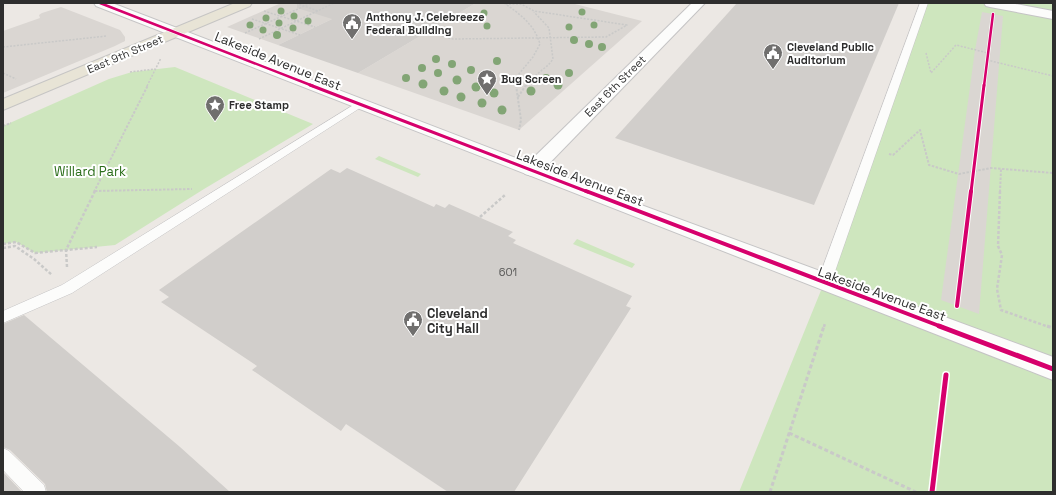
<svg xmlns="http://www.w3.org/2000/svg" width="1056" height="495" font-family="'Space Grotesk',sans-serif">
<rect width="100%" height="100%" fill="#ece8e4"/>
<g fill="#cee6be">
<path d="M 924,3 L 1053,3 L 1053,492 L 739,492 L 824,283 Z"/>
<path d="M 175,67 L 313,124 L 204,189 L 115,245 L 35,253 L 16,242 L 3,244 L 3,126 L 109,79 L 132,72 Z"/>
<path d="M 379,156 L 421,174 L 418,177 L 375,159 Z"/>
<path d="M 577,239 L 635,264 L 632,268 L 573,244 Z"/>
</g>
<g fill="#dad6d2">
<path d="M 281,3 L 337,3 L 332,19 L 278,45 L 227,27 Z"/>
<path d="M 476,3 L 571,3 L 642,21 L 519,130 L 358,73 Z"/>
<path d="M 61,7 L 120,30 L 125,37 L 125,41 L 115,46 L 3,93 L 3,31 L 40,18 L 39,15 L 42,13 Z"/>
<path d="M 982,12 L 1003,16 L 979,314 L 941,300 L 975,50 Z"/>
</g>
<g fill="#d1cecb">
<path d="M 297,3 L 476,3 L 358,73 L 278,45 L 332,19 L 297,8 Z"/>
<path d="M 737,3 L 899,3 L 814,205 L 615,138 Z"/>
<path d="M 347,168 L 434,207 L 436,204 L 445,208 L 449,204 L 513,232 L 508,236 L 516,240 L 513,243 L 632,296 L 626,306 L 631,308 L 514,492 L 448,492 L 346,424 L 341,431 L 252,370 L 257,366 L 161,302 L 169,297 L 159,290 L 331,169 L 340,173 Z"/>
<path d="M 24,315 L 180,447 L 230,492 L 47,492 L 45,484 L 10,450 L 3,447 L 3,324 Z"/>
<path d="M 3,472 L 22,492 L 3,492 Z"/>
</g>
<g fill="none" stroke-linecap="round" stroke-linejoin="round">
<defs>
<g id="service">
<path d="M 920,3 L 928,3 L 831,283 L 829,287 L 824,288 L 819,287 L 817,283 Z"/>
<path d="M 360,101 L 365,104 L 363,106 L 72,293 L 3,323 L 3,311 L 62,285 Z"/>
<path d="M 3,448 L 9,451 L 44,485 L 46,492 L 24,492 L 3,470 Z"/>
</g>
<path id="minor" d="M 692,3 L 705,3 L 539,174 L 532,176 L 525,174 L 522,170 L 525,166 Z"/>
<g id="tertiary">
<path d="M 94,3 L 112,3 L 568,178 L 1053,357 L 1053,380 L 96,6 Z"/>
<path d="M 984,3 L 1010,3 L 1053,11 L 1053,19 L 990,7 L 986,6 Z"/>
</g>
<path id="primary" d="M 235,3 L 252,3 L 250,6 L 3,110 L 3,99 Z"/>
</defs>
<use href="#service" stroke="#c5c4c5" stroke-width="1"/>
<use href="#minor" stroke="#c5c4c5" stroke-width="2"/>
<use href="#tertiary" stroke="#c5c4c5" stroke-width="2"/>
<use href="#primary" stroke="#c6c5c4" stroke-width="2"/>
<g stroke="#c9c9c8" stroke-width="1.5" stroke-dasharray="2 1.5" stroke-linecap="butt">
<path d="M 296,3 L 318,11"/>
<path d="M 504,3 C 520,14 534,24 540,44 L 533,57 L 518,75 L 516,86"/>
<path d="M 264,11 L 315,27"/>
<path d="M 252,19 L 300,35"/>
<path d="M 428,32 L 453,39 L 606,37 L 627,25 L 534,11 L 521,4 L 506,4"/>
<path d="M 245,33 L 311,3"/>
<path d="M 259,39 L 334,3"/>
<path d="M 3,47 L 107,36"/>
<path d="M 926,53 L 931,73 L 956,45 L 988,53"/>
<path d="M 987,60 L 1053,76"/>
<path d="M 130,72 L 155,69"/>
<path d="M 3,73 L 16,79"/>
<path d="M 147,86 L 161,58"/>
<path d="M 526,86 C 533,74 546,70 553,59 L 549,28 L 534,12"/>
<path d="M 984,86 L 992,21"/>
</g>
<g stroke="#c9c9c8" stroke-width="2" stroke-dasharray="2.5 1.5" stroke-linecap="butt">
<path d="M 516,85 L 521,120 L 519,130"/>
<path d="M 518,97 L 526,85"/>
<path d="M 3,126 L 11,123"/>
<path d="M 889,154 L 893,155 L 920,130 L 929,165 L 959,174 L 991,168 L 1053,173"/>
<path d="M 95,191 L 192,189"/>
<path d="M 94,192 L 148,85"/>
<path d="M 971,192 L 984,85"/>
<path d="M 1000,192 L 1001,169"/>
</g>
<g stroke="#c9c9c8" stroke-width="2.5" stroke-dasharray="3 2" stroke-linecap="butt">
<path d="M 1000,191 L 998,246 L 1002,255 L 997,289 L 1001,310 L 1049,327"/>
<path d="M 480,217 L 505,195"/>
<path d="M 3,244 L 16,242 L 35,253 L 97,247"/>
<path d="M 3,248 L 15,246 L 34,259 L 52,275"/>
<path d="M 67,267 L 66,250 L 95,191"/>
<path d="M 957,306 L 971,191"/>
<path d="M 824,327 L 825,323"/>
</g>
<g stroke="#c9c9c8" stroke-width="3" stroke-dasharray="4 2.5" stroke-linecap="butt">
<path d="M 1047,326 L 1053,328"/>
<path d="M 789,433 L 916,492"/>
<path d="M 770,492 L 824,326"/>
<path d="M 932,492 L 946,375"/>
</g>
<use href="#service" fill="#fcfcfb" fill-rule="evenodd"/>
<use href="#minor" fill="#fcfcfb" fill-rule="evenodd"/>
<use href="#tertiary" fill="#fcfcfb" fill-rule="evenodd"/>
<use href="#primary" fill="#e8e4d6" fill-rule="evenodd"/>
<defs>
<g id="cycleway-far3">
<path d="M 100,3 L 313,86"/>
<path d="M 984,86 L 993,14"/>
</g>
<g id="cycleway-far2">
<path d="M 310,85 L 588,192"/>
<path d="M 971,192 L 984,85"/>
</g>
<g id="cycleway-far1">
<path d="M 586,191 L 942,327"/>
<path d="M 957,306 L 971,191"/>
</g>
<g id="cycleway">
<path d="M 939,326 L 1053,369"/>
<path d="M 932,492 L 946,375"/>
</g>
</defs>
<use href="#cycleway-far3" stroke="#fff" stroke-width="4"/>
<use href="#cycleway-far2" stroke="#fff" stroke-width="5"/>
<use href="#cycleway-far1" stroke="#fff" stroke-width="6"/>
<use href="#cycleway" stroke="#fff" stroke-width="8"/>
<use href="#cycleway-far3" stroke="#d6006c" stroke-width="2.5"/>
<use href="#cycleway-far2" stroke="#d6006c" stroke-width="3"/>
<use href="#cycleway-far1" stroke="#d6006c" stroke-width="4"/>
<use href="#cycleway" stroke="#d6006c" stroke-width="5"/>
</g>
<g fill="#82a575">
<circle cx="281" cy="11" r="3.5"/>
<circle cx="582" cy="12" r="3.5"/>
<circle cx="484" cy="13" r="3.5"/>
<circle cx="294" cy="16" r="3.5"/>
<circle cx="266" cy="18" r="3.5"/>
<circle cx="308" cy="21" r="3.5"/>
<circle cx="279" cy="23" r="3.5"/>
<circle cx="250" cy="25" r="3.5"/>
<circle cx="594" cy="25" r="3.5"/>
<circle cx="487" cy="26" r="3.5"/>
<circle cx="569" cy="27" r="3.5"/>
<circle cx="293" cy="28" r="3.5"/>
<circle cx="263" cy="30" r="3.5"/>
<circle cx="277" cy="35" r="4"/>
<circle cx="574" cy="40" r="4"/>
<circle cx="589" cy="44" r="4"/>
<circle cx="602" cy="47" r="4"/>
<circle cx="436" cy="59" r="4"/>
<circle cx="497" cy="61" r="4"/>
<circle cx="452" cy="64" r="4"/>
<circle cx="422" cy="68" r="4"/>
<circle cx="471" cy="70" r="4"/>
<circle cx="438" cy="73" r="4"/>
<circle cx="569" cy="73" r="4"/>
<circle cx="489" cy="76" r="4"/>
<circle cx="406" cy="78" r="4"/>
<circle cx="546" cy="78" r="4"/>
<circle cx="457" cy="80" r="4.5"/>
<circle cx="423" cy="84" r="4.5"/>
<circle cx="558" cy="85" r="4.5"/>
<circle cx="476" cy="87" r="4.5"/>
<circle cx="444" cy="91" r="4.5"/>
<circle cx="531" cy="91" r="4.5"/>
<circle cx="494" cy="93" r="4.5"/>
<circle cx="461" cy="97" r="4.5"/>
<circle cx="482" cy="103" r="4.5"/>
<circle cx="502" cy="110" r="4.5"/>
</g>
<defs>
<symbol id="civic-pin" viewBox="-11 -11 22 30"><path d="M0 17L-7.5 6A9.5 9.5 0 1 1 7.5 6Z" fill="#706f6e" stroke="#fff"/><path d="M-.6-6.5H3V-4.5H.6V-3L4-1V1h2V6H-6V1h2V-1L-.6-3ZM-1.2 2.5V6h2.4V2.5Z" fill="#fff"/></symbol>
<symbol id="sight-pin" viewBox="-11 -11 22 30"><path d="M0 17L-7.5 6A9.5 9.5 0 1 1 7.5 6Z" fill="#706f6e" stroke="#fff"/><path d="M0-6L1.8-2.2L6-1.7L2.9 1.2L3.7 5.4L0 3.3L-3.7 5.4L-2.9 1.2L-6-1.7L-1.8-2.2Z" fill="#fff"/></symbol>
</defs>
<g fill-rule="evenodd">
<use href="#civic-pin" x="341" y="12" width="22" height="30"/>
<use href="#civic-pin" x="762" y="42" width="22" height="30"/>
<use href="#sight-pin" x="476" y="68" width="22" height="30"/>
<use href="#sight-pin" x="204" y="94" width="22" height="30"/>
<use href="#civic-pin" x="402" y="309" width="22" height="30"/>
</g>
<g text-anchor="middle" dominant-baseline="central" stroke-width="4" stroke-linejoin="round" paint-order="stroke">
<g font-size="11" font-weight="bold" fill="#2e2e2e" stroke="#fff" text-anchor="start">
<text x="366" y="17">Anthony J. Celebreeze<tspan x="366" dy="13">Federal Building</tspan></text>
<text x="787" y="47">Cleveland Public<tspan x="787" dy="13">Auditorium</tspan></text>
<text x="501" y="79">Bug Screen</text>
<text x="229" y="105">Free Stamp</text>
</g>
<g font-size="11" fill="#2e2e2e" stroke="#fff">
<text transform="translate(125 54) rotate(-23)">East 9th Street</text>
<text transform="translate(615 86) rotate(-45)">East 6th Street</text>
</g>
<g font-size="11" fill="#585857">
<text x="508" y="272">601</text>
</g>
<g font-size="13" fill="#2e2e2e" stroke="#fff">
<text transform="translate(278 61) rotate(22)">Lakeside Avenue East</text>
<text transform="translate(580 178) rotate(21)">Lakeside Avenue East</text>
<text transform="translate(882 294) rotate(20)">Lakeside Avenue East</text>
</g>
<g font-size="13" fill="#2c6e1b" stroke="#fff">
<text x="90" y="171">Willard Park</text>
</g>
<g font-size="13" font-weight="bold" fill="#2e2e2e" stroke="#fff" text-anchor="start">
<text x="427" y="313">Cleveland<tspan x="427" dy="15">City Hall</tspan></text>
</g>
</g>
<rect width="1056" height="495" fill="none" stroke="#2e2e2e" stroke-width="8"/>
</svg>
